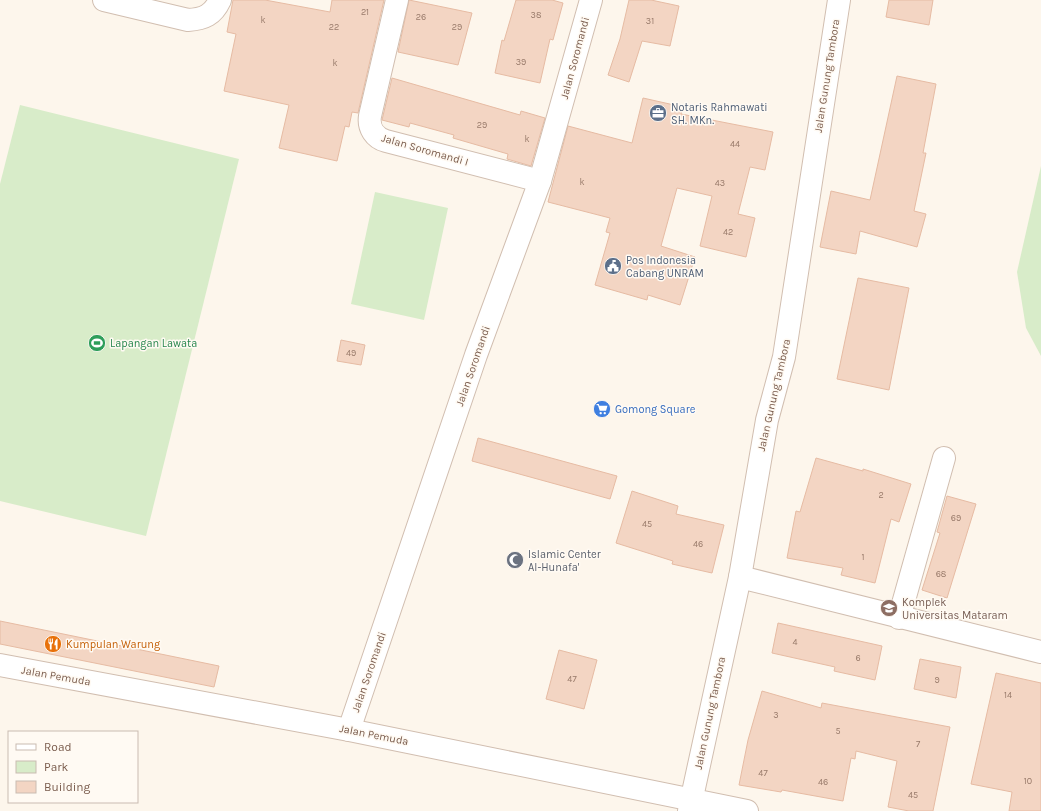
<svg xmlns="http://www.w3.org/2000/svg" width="1041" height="811" font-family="Karla,sans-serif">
<rect width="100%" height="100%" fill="#fdf6ec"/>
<g fill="#d8ecc9">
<path d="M 20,105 L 239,159 L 146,536 L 0,501 L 0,184 Z"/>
<path d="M 1041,166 L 1041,356 L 1026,328 L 1017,272 Z"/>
<path d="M 375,192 L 448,208 L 424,320 L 351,304 Z"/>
</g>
<g fill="#f3d5c3" stroke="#e6bba3">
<path d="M 233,0 L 265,0 L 330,12 L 332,0 L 384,0 L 358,113 L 352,112 L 349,127 L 345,126 L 337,161 L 279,148 L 289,105 L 224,91 L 236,34 L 227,32 Z"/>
<path d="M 409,0 L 472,13 L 458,65 L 398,52 Z"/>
<path d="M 516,0 L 552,0 L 563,3 L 553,40 L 550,39 L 540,83 L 495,73 L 502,40 L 504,41 Z"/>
<path d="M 629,0 L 651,0 L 679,6 L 670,46 L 642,41 L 629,82 L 608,75 L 620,39 Z"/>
<path d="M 889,0 L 933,0 L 929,25 L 886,17 Z"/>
<path d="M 897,76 L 936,84 L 923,153 L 926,153 L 914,211 L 926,214 L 917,247 L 860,231 L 856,254 L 820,247 L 831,191 L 870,200 Z"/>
<path d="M 392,78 L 520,115 L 521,111 L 545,118 L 531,166 L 507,159 L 508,154 L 453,138 L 454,135 L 410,123 L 409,127 L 382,120 Z"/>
<path d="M 643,98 L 683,107 L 681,114 L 773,132 L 765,170 L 750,167 L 738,214 L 755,218 L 746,257 L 700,246 L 712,196 L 677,188 L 661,246 L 695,257 L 680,305 L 648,295 L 647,300 L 595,285 L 610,233 L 606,232 L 610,218 L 548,202 L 568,126 L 632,143 Z"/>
<path d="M 858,278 L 909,288 L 889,390 L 837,379 Z"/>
<path d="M 341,340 L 365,345 L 361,365 L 337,361 Z"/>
<path d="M 478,438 L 617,476 L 610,499 L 472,461 Z"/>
<path d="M 816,458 L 863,471 L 863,469 L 911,484 L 899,522 L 891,519 L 875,583 L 841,575 L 843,568 L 787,558 L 796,511 L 800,512 Z"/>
<path d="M 632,491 L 678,506 L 676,514 L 724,525 L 712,573 L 672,564 L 673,561 L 616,543 Z"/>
<path d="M 947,496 L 976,504 L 947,598 L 922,590 L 940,533 L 937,532 Z"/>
<path d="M 0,621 L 219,666 L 214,687 L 0,644 Z"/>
<path d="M 778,623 L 882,646 L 875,680 L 834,671 L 835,667 L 772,653 Z"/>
<path d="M 559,650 L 597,660 L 584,709 L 546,699 Z"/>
<path d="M 920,659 L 961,667 L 956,698 L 914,689 Z"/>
<path d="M 996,673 L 1041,683 L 1041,811 L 1009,811 L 1012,792 L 971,784 Z"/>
<path d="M 762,691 L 821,708 L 822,703 L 950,727 L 933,811 L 909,811 L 888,807 L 897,761 L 856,751 L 855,759 L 851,758 L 843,801 L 782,790 L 781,792 L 739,785 L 748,740 Z"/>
</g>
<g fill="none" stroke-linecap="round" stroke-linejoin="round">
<defs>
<g id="minor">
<path d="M 104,0 L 188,20 C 204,19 213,15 220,0"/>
<path d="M 397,0 L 370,116 C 368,128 375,138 386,141 L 540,181"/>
<path d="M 740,577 L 1041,652"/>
<path d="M 899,618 L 944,458"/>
<path d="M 349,730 L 476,355 L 540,181 L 591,0"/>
<path d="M 689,811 L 740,577 L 767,420 L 784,357 L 839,0"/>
</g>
<path id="tertiary" d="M 0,665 L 349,730 L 747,811"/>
</defs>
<use href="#minor" stroke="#d1beb0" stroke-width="24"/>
<use href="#tertiary" stroke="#d1beb0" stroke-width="24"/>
<use href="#minor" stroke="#fff" stroke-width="22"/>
<use href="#tertiary" stroke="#fff" stroke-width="22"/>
</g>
<defs>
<symbol id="office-disc" viewBox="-11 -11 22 22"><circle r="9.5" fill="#5c6f8a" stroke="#fffaf3"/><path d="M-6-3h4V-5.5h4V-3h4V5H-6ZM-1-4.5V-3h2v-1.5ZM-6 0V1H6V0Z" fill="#fff"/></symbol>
<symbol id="civic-disc" viewBox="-11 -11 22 22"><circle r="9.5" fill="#5c6f8a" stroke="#fffaf3"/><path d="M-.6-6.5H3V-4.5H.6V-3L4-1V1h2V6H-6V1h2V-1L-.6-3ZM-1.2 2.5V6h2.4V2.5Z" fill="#fff"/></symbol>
<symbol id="stadium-disc" viewBox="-11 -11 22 22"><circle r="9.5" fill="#2e9e5b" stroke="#fffaf3"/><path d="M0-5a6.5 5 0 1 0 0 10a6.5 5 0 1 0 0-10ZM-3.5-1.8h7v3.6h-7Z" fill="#fff"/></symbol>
<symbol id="supermarket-disc" viewBox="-11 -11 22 22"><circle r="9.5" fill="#3f7fe0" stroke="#fffaf3"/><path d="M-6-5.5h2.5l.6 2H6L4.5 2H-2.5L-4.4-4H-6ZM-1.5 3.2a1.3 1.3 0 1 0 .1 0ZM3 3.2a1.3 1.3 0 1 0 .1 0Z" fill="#fff"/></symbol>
<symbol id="mosque-disc" viewBox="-11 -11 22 22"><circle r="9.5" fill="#6b7280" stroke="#fffaf3"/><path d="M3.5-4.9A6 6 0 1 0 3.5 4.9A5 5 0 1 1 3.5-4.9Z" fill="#fff"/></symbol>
<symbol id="university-disc" viewBox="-11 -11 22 22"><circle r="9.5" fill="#8d6e63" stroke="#fffaf3"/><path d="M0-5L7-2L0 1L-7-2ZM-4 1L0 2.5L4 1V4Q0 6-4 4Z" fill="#fff"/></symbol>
<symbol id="restaurant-disc" viewBox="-11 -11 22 22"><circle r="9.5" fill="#e8710a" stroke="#fffaf3"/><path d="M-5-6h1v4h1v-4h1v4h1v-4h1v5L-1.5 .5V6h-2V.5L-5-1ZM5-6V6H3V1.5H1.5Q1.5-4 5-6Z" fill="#fff"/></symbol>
</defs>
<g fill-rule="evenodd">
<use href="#office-disc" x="648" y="103" width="20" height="20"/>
<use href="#civic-disc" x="603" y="256" width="20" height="20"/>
<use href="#stadium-disc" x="87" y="333" width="20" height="20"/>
<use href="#supermarket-disc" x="592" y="399" width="20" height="20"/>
<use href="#mosque-disc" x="505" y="550" width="20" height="20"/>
<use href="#university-disc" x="879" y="598" width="20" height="20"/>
<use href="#restaurant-disc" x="43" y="634" width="20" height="20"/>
</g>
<g text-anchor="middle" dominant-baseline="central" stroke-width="3" stroke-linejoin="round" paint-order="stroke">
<g font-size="9" fill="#987a6a">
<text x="365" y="12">21</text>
<text x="536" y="15">38</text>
<text x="421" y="17">26</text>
<text x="263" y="20">k</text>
<text x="650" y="21">31</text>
<text x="334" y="27">22</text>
<text x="457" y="27">29</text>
<text x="521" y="62">39</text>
<text x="335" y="63">k</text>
<text x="482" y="125">29</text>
<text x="527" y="139">k</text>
<text x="735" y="144">44</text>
<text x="582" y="182">k</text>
<text x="720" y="183">43</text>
<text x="728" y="232">42</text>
<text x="351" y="353">49</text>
<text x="881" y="495">2</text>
<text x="956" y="518">69</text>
<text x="647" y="524">45</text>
<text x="698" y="544">46</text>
<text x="863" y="557">1</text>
<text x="941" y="574">68</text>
<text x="795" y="642">4</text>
<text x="858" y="658">6</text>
<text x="572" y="679">47</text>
<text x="937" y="680">9</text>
<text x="1008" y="695">14</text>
<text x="776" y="715">3</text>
<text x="838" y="731">5</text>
<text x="918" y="744">7</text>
<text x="763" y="773">47</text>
<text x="1028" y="781">10</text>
<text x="823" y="782">46</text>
<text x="913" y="795">45</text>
</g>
<g font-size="11" fill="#7a5c4d" stroke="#fffaf3">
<text transform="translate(575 58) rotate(-75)">Jalan Soromandi</text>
<text transform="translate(827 76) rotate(-81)">Jalan Gunung Tambora</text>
<text transform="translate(425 150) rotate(16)">Jalan Soromandi I</text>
<text transform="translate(473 366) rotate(-71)">Jalan Soromandi</text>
<text transform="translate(774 395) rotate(-77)">Jalan Gunung Tambora</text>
<text transform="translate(369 672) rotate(-71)">Jalan Soromandi</text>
<text transform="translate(56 676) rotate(10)">Jalan Pemuda</text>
<text transform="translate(710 713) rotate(-78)">Jalan Gunung Tambora</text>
<text transform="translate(374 735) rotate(11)">Jalan Pemuda</text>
</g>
<g font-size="11" fill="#4e5e75" stroke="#fffaf3" text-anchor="start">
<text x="671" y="107">Notaris Rahmawati<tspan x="671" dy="13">SH. MKn.</tspan></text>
<text x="626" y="260">Pos Indonesia<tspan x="626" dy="13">Cabang UNRAM</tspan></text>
</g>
<g font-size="11" fill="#27864d" stroke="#fffaf3" text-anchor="start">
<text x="110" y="343">Lapangan Lawata</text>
</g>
<g font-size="11" fill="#366cbe" stroke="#fffaf3" text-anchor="start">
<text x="615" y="409">Gomong Square</text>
</g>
<g font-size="11" fill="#5b616d" stroke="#fffaf3" text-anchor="start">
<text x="528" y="554">Islamic Center<tspan x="528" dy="13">Al-Hunafa'</tspan></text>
</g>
<g font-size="11" fill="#785e54" stroke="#fffaf3" text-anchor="start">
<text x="902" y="602">Komplek<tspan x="902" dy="13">Universitas Mataram</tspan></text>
</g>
<g font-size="11" fill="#c56008" stroke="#fffaf3" text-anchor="start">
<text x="66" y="644">Kumpulan Warung</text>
</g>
</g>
<rect x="8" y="731" width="130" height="72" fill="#fffaf3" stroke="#cabbb1"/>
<rect x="16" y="744" width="20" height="6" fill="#ffffff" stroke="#cabbb1"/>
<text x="44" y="751" font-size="12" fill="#7a5c4d">Road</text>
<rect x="16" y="761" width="20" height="12" fill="#d8ecc9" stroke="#cabbb1"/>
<text x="44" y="771" font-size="12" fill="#7a5c4d">Park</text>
<rect x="16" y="781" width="20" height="12" fill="#f3d5c3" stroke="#cabbb1"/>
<text x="44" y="791" font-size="12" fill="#7a5c4d">Building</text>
</svg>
